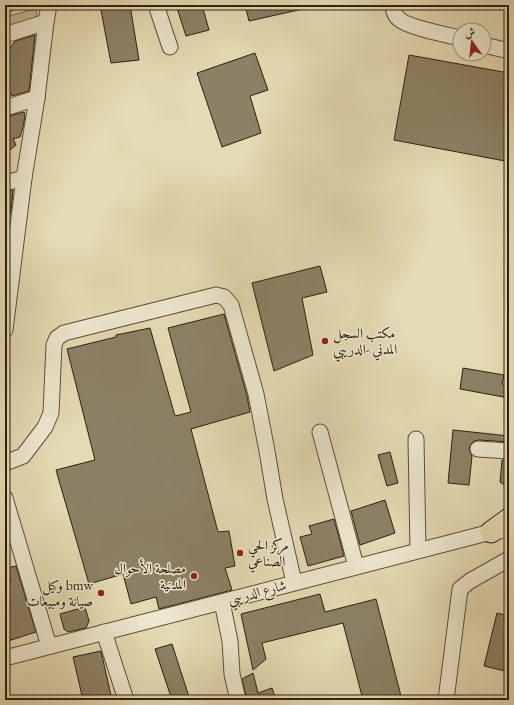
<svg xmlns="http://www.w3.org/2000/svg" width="514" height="705" font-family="'EB Garamond',Amiri,serif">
<rect width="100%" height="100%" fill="#e4dab3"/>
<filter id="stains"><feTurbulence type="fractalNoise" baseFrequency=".005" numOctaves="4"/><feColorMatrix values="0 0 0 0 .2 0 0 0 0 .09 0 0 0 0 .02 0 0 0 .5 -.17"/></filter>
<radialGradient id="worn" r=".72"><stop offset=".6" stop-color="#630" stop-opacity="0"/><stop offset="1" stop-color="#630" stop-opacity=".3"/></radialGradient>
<path fill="#c5ba97" stroke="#796d54" d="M 36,9 L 37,14 L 35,19 L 5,27 L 5,17 Z"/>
<g fill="#8c8165" stroke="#2d2010">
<path d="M 100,5 L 130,5 L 139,60 L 111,63 Z"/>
<path d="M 176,5 L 202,5 L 209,30 L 186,36 Z"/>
<path d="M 245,5 L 302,5 L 303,9 L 249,21 Z"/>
<path d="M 35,35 L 29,91 L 12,96 L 10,92 L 5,94 L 5,73 L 9,71 L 5,55 L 15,41 Z"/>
<path d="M 255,53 L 268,90 L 250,96 L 261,133 L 222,147 L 197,73 Z"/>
<path d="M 409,55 L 509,73 L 509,140 L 505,161 L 394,140 Z"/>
<path d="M 24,112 L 25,116 L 23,127 L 20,137 L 13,139 L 16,145 L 5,154 L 5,117 Z"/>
<path d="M 13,190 L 11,213 L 5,215 L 5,192 Z"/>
<path d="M 320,266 L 327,292 L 302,298 L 313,355 L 274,371 L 252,283 Z"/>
<path d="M 224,314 L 247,396 L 250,412 L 191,429 L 218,532 L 229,531 L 235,566 L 225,568 L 232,590 L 159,609 L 156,597 L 131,604 L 123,574 L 89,584 L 56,470 L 95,460 L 67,349 L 116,337 L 116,335 L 150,328 L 175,416 L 191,412 L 168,328 Z"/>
<path d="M 463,368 L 504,375 L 502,384 L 509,385 L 509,398 L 460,389 Z"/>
<path d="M 453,430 L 509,436 L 509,442 L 479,440 L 474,441 L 471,444 L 469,449 L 472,456 L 469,485 L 448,483 Z"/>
<path d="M 390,452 L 398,483 L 387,486 L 378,455 Z"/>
<path d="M 502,460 L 509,460 L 509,488 L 500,482 Z"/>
<path d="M 385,500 L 395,533 L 360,545 L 351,511 Z"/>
<path d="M 334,519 L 344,556 L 308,566 L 300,537 L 312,534 L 309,526 Z"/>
<path d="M 16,566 L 36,632 L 5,642 L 5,582 L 11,581 L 7,568 Z"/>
<path d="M 320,594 L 325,612 L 376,599 L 402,700 L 363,700 L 343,623 L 262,643 L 266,659 L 253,670 L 241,614 Z"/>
<path d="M 85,607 L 89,621 L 86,628 L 68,632 L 64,629 L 60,614 Z"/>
<path d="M 497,613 L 509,616 L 509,656 L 505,671 L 484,666 Z"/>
<path d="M 172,644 L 190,700 L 172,700 L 155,649 Z"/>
<path d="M 101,651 L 112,700 L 83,700 L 73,657 Z"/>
<path d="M 253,673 L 258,693 L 272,688 L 276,700 L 247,700 L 242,679 Z"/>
</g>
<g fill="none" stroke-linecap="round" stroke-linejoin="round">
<defs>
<g id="minor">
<path d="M 5,5 L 7,5"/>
<path d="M 156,5 L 170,47"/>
<path d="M 393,5 C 393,10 395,16 399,19 C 407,27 447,35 460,38"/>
<path d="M 5,35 L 46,22"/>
<path d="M 484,45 L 509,51"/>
<path d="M 5,108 L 37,98"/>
<path d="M 5,183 L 24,178"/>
<path d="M 5,330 L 24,178 L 37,98 L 46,22 L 49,5"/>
<path d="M 320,432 L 356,566"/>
<path d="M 416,439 L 418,550"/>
<path d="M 478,449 L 509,451"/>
<path d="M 5,463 L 23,456 L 45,427 L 51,413 L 54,345 L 57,338 L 64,333 L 216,295 L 224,297 L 231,305 L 256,394 L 267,451 L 275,499 L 294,582"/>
<path d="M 5,498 L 49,646"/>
<path d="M 222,602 L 230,641 L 232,674 L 238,700"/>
<path d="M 104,632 L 126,700"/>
<path d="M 5,658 L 491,532 L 500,531"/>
<path d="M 446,700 L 460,589 L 470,581 L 509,559"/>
</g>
<path id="highway" d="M 491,532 L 509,519"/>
</defs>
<use href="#minor" stroke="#5b4e39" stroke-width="17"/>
<use href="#highway" stroke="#2d2010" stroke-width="23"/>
<use href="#minor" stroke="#ede7ce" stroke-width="15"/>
<use href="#highway" stroke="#e4dab3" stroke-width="21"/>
</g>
<g fill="#8f2418" stroke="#ede7ce" stroke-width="1.5">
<circle cx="325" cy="341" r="4"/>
<circle cx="240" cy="553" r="4"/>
<circle cx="194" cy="576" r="4"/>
<circle cx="101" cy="593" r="4"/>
</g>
<g text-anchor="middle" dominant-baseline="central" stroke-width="3" stroke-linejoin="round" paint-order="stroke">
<g font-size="14" fill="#2d2010" stroke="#ede7ce" text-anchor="start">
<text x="333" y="333">مكتب السجل<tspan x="333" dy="16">المدني -الدريبي</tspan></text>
<text x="248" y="545">مركز الحي<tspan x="248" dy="16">الصناعي</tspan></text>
<text x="186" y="568" text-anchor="end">مصلحة الأحوال<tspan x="186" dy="16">المدنية</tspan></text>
<text x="93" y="585" text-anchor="end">وكيل bmw<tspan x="93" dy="16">صيانة ومبيعات</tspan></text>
</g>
<g font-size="14" fill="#2d2010" stroke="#ede7ce">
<text transform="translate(257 592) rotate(-15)">شارع الدريبي</text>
</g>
</g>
<rect width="514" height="705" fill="none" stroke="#e4dab3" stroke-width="20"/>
<rect x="6" y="6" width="502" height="693" fill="none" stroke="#2d2010" stroke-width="2"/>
<rect x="10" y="10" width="494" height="685" fill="none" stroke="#2d2010"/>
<g transform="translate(472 42) rotate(345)"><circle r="19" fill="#ede7ce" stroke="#a09782"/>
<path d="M0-3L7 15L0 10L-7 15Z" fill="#8f2418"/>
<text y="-6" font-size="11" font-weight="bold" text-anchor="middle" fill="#2d2010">ش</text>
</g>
<rect width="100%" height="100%" filter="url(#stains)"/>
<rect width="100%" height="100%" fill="url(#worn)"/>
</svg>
